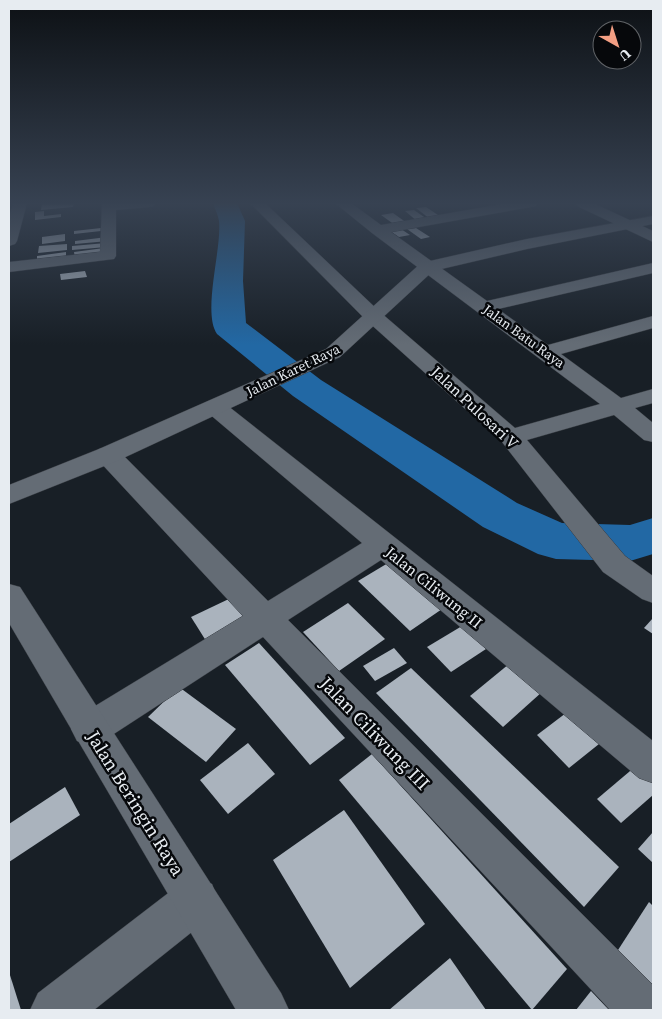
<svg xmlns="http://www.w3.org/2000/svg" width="662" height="1019" font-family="'Source Serif 4',serif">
<rect width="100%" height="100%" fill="#181f26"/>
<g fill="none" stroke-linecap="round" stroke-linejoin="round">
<path fill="#2268a4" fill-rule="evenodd" d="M 213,203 L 237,203 L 245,221 L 243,281 L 246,323 L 321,380 L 517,503 L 562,523 L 630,525 L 653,518 L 653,554 L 630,561 L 556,559 L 538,554 L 483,527 L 293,396 L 217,334 C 202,312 222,249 219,221 C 218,215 215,209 213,203 Z"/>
</g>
<g fill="#aab3bd">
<path d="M 42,203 L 74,203 L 73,207 L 41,210 Z"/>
<path d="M 426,207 L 441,217 L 430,219 L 416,208 Z"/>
<path d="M 414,210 L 427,219 L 417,221 L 405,211 Z"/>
<path d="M 44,211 L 44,216 L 61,214 L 61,217 L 35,220 L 35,212 Z"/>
<path d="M 393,213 L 407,223 L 395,225 L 381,215 Z"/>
<path d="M 101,228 L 101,231 L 74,234 L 74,231 Z"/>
<path d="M 416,228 L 430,237 L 421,239 L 407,229 Z"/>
<path d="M 401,229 L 410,235 L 399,237 L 390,231 Z"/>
<path d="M 65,234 L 65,241 L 42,244 L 42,237 Z"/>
<path d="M 107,237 L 108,241 L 75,244 L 75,241 Z"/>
<path d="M 106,243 L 106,247 L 72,250 L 72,246 Z"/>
<path d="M 67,244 L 67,250 L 38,253 L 39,246 Z"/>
<path d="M 104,248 L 105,255 L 75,259 L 74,252 Z"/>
<path d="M 66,252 L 66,258 L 37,262 L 37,256 Z"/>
<path d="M 85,271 L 87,277 L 61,280 L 60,274 Z"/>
<path d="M 393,560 L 445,607 L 410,631 L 358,581 Z"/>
<path d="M 233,597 L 251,622 L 208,644 L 191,617 Z"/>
<path d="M 348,603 L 385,639 L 339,671 L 303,632 Z"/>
<path d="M 653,618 L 653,634 L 644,628 Z"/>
<path d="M 462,626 L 486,649 L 451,672 L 427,647 Z"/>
<path d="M 259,643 L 345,738 L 310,765 L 225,665 Z"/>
<path d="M 394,648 L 407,663 L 375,681 L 363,666 Z"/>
<path d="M 509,664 L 542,692 L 503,727 L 470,696 Z"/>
<path d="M 411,668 L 619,867 L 584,907 L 376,693 Z"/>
<path d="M 179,687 L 236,729 L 206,762 L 148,717 Z"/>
<path d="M 566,713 L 599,744 L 569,768 L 537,735 Z"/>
<path d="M 248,743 L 275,774 L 228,814 L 200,780 Z"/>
<path d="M 372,754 L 567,969 L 532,1010 L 339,780 Z"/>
<path d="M 636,766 L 653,782 L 653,795 L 621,823 L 597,799 Z"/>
<path d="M 65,787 L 80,815 L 9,862 L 9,824 Z"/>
<path d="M 344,810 L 425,924 L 350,988 L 273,860 Z"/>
<path d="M 653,832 L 653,863 L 638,849 Z"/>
<path d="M 649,902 L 653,906 L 653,1006 L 609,964 Z"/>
<path d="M 450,958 L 486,1010 L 389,1010 Z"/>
<path d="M 9,972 L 21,1010 L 9,1010 Z"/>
<path d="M 591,991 L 609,1010 L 576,1010 Z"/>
</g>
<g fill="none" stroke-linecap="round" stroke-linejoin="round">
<defs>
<g id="street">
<path d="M 102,203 L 156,203 L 154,206 L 149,207 L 116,210 L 116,256 L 114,259 L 9,272 L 9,262 L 100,252 Z"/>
<path d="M 250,203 L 265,203 L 380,312 L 515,428 L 600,404 L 372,233 L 335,203 L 351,203 L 381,225 L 508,203 L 538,203 L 536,206 L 531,207 L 391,232 L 487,301 L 653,263 L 653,273 L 498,309 L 548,345 L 653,316 L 653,328 L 561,354 L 621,398 L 653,389 L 653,403 L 635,408 L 653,423 L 653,442 L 644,440 L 614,415 L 527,440 L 625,556 L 653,576 L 653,603 L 642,599 L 603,572 L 502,442 L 366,320 Z"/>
<path d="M 575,203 L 593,203 L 653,231 L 653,242 L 577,206 Z"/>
<path d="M 215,400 L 223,402 L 653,741 L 653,783 L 639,778 L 381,560 L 288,620 L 653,985 L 653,1010 L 610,1010 L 263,637 L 103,741 L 90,746 L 77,741 L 71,729 L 77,717 L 243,616 L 99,461 L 95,455 L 99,449 L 108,447 L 117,449 L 268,601 L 362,543 L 207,412 L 203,407 L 207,402 Z"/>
<path d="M 196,878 L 212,884 L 218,900 L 212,916 L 94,1010 L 30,1010 L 38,993 L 180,884 Z"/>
</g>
<g id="secondary">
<path d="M 13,203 L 27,203 L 17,241 L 15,244 L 9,246 L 9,216 Z"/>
<path d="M 653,216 L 653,224 L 527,249 L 433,271 L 340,357 L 117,461 L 9,504 L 9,485 L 99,449 L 326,349 L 421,263 L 527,239 Z"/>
<path d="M 9,584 L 20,587 L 281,993 L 289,1010 L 236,1010 L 9,623 Z"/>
</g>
</defs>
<use href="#street" stroke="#363b41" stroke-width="1"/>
<use href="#secondary" stroke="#363b41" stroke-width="1"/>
<use href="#street" fill="#646c75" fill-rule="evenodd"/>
<use href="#secondary" fill="#646c75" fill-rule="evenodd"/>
</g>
<linearGradient id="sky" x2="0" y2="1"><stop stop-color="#0d1115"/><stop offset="0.59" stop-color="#374252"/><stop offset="1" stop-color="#374252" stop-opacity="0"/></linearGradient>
<rect width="662" height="345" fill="url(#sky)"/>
<g text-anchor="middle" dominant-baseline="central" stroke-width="5" stroke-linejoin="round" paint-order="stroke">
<g font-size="14" fill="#e7ecf1" stroke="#06080b">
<text transform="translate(524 336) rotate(36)">Jalan Batu Raya</text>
<text transform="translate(293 370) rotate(-26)">Jalan Karet Raya</text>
</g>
<g font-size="16" fill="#e7ecf1" stroke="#06080b">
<text transform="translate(475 407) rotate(43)">Jalan Pulosari V</text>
<text transform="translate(434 587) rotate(39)">Jalan Ciliwung II</text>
</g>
<g font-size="19" fill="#e7ecf1" stroke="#06080b">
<text transform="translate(375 733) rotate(46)">Jalan Ciliwung III</text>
<text transform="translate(136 803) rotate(58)">Jalan Beringin Raya</text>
</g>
</g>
<rect width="662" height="1019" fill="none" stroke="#e7ecf1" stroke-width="20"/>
<g transform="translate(617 45) rotate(141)"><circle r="24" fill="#06080b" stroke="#606367"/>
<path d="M0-4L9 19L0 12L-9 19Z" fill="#f39f84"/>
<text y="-8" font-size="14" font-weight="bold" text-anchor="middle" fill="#e7ecf1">U</text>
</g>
</svg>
